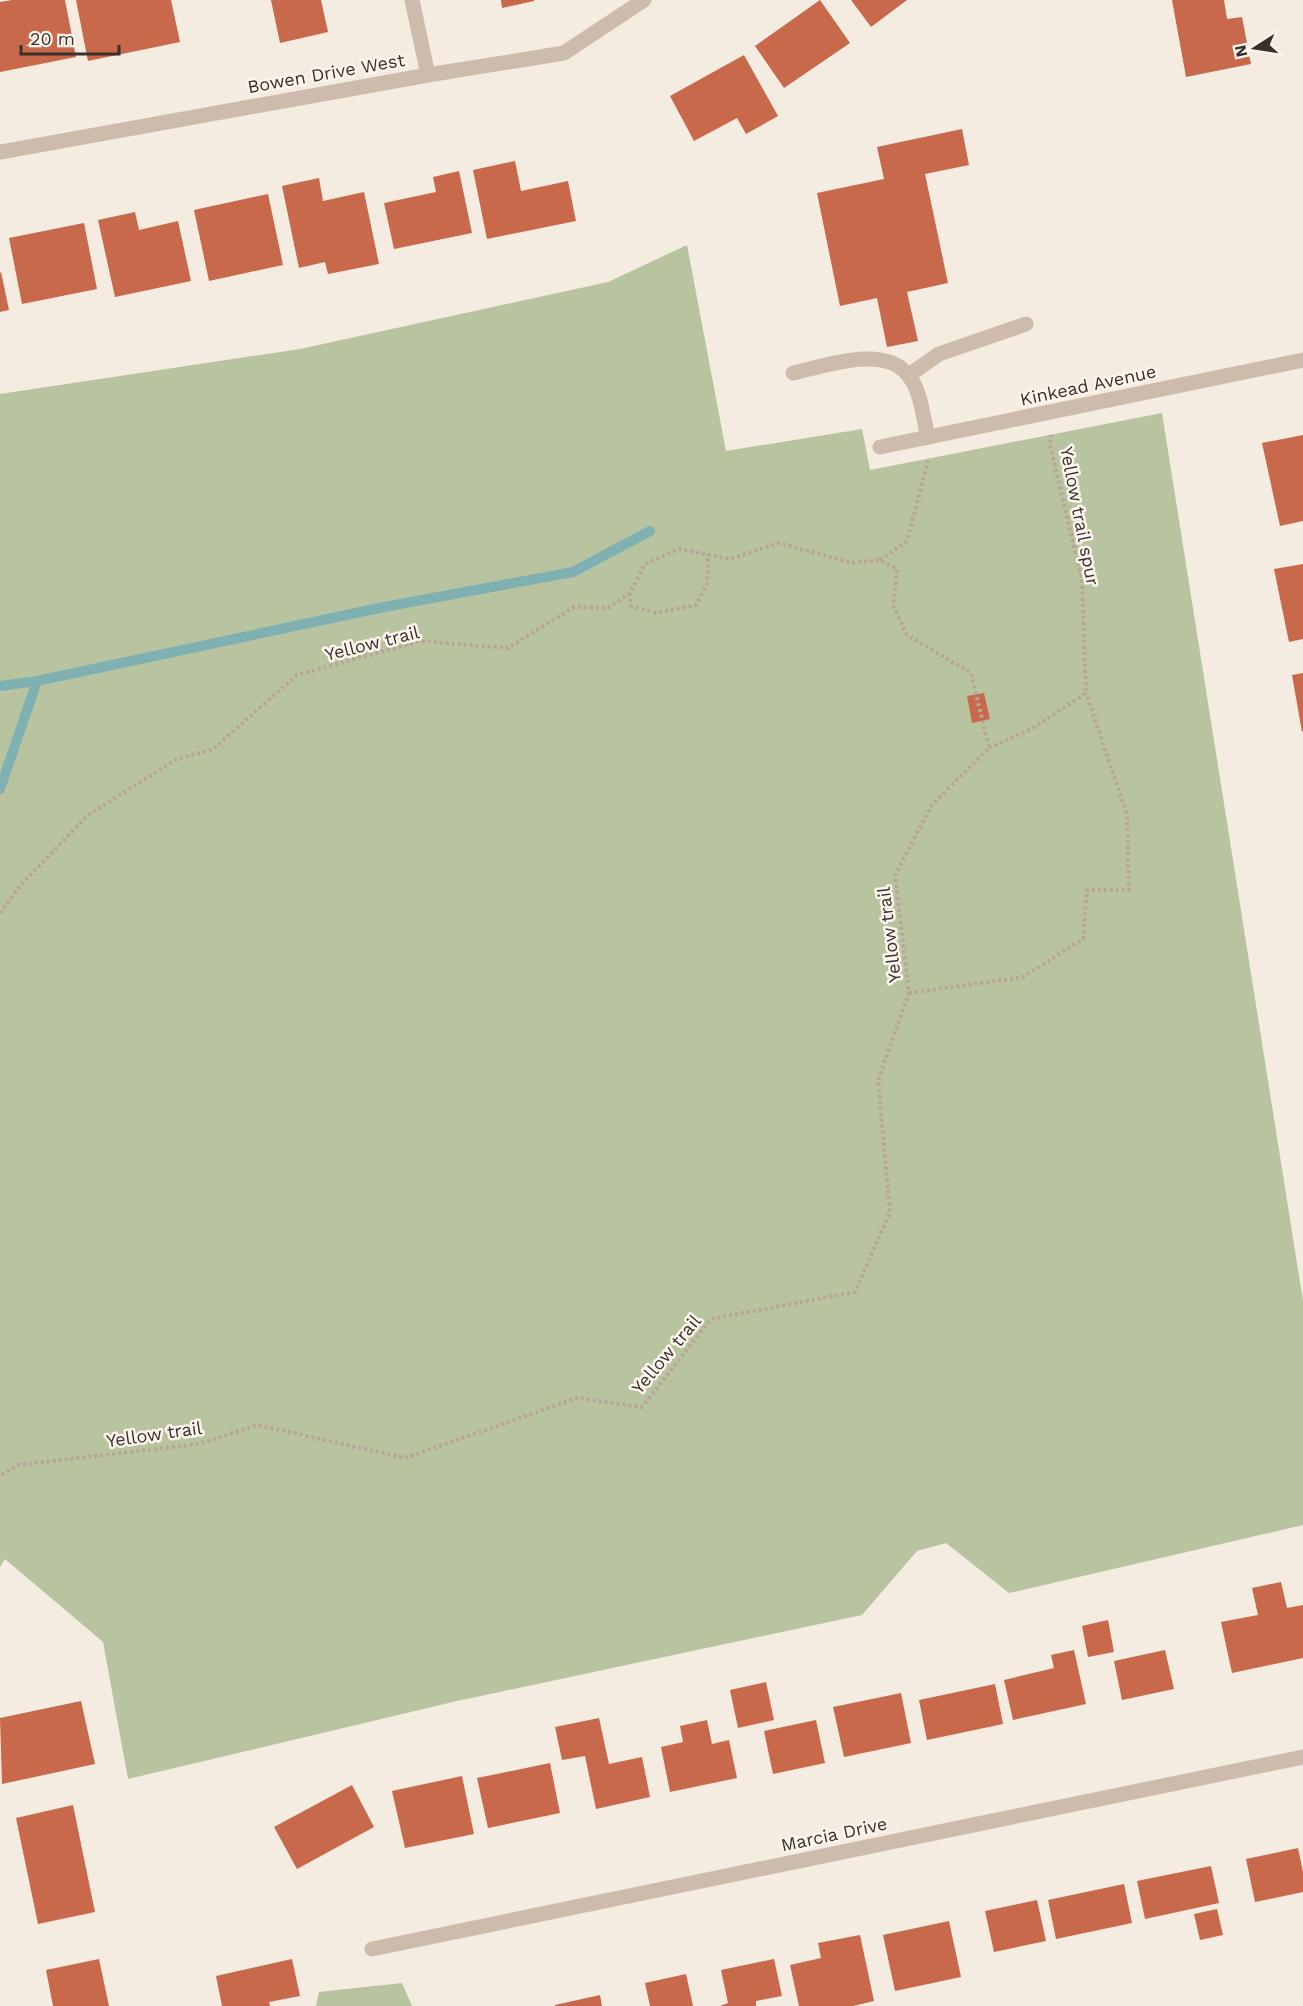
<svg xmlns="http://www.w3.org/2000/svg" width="1303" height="2006" font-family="'Work Sans',sans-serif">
<rect width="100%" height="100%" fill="#f4ebe1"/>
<g fill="#b8c4a0">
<path d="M 687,245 L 726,451 L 862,429 L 870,470 L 1162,413 L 1303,1301 L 1303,1525 L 1009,1593 L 946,1543 L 917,1551 L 862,1615 L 457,1701 L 128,1779 L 103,1642 L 5,1559 L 0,1567 L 0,394 L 300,349 L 608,282 Z"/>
<path d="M 402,1983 L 412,2006 L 316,2006 L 319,1992 Z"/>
</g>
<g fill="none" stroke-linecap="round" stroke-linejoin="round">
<g stroke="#7fb0b2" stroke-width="10">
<path d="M 0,686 L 37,681 L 384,607 L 573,572 L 650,531"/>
<path d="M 0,789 L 37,681"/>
</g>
</g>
<g fill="#c8694b">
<path d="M 12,0 L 65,0 L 76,57 L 0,72 L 0,2 Z"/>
<path d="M 76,0 L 171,0 L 180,42 L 88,61 Z"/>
<path d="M 271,0 L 321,0 L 328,32 L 280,43 Z"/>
<path d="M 501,0 L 534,0 L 534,1 L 502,8 Z"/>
<path d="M 820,0 L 850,43 L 784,88 L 755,46 Z"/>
<path d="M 851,0 L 907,0 L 871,27 Z"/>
<path d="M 1172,0 L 1224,0 L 1227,19 L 1242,17 L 1251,64 L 1186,77 Z"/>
<path d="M 744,55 L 778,116 L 746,134 L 737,118 L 694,141 L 670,96 Z"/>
<path d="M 962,129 L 969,165 L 925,174 L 948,283 L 907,292 L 918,341 L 887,347 L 877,298 L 840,306 L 817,193 L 884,179 L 877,147 Z"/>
<path d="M 515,161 L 521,191 L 568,181 L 576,221 L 487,239 L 473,170 Z"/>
<path d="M 459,171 L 472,233 L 394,249 L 384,203 L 436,192 L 433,177 Z"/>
<path d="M 319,178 L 323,201 L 364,192 L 379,264 L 328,274 L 325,262 L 299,268 L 282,186 Z"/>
<path d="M 268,194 L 283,265 L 209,281 L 194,210 Z"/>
<path d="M 135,212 L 139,230 L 178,221 L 191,281 L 115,297 L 98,220 Z"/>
<path d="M 84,223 L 97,289 L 22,304 L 9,238 Z"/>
<path d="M 1,272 L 9,310 L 0,312 L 0,273 Z"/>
<path d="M 1303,435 L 1303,521 L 1280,526 L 1262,443 Z"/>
<path d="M 1303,564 L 1303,639 L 1289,642 L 1274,569 Z"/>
<path d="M 1303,673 L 1303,731 L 1302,732 L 1292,675 Z"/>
<path d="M 984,693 L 990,719 L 972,723 L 967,696 Z"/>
<path d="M 1281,1582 L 1287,1608 L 1303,1605 L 1303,1658 L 1232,1673 L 1221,1622 L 1258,1615 L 1252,1588 Z"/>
<path d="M 1108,1620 L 1114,1652 L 1088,1657 L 1082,1626 Z"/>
<path d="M 1074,1650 L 1086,1704 L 1013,1720 L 1004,1680 L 1054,1668 L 1051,1655 Z"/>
<path d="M 1165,1650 L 1174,1689 L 1122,1700 L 1114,1661 Z"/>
<path d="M 766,1682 L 774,1720 L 738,1728 L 730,1690 Z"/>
<path d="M 995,1684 L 1003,1724 L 927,1740 L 919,1700 Z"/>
<path d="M 901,1693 L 911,1743 L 844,1757 L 833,1707 Z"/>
<path d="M 81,1701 L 95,1764 L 2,1784 L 0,1718 Z"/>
<path d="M 599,1718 L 609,1764 L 642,1757 L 650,1797 L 596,1809 L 585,1756 L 562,1760 L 555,1727 Z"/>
<path d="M 707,1720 L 712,1744 L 729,1740 L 737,1778 L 670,1792 L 661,1747 L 683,1742 L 680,1726 Z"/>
<path d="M 816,1720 L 825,1763 L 773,1774 L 764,1731 Z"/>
<path d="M 550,1763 L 560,1813 L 488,1828 L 477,1778 Z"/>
<path d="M 462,1776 L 474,1834 L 405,1848 L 392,1791 Z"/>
<path d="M 352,1785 L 374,1827 L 297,1869 L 274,1827 Z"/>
<path d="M 73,1805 L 95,1912 L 38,1924 L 16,1818 Z"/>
<path d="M 1298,1848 L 1303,1872 L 1303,1892 L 1255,1902 L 1246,1859 Z"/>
<path d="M 1211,1866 L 1219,1903 L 1145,1919 L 1137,1881 Z"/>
<path d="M 1124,1884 L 1132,1923 L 1056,1939 L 1048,1900 Z"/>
<path d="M 1037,1900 L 1046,1941 L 994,1952 L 985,1911 Z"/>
<path d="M 1217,1909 L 1223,1935 L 1200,1940 L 1194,1914 Z"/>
<path d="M 949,1921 L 961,1977 L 895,1991 L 883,1935 Z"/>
<path d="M 860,1935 L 874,2001 L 853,2006 L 799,2006 L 790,1965 L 821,1958 L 818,1943 Z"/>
<path d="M 99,1959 L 109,2006 L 53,2006 L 46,1970 Z"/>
<path d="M 292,1959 L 300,1996 L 269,2002 L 270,2006 L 222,2006 L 216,1976 Z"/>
<path d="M 774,1959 L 782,1996 L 756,2001 L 756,2006 L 720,2006 L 728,2003 L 721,1970 Z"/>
<path d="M 686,1974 L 693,2006 L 650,2006 L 645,1983 Z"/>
<path d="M 600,1995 L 602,2006 L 555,2006 L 555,2005 Z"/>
</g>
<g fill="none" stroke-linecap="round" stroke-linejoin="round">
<g stroke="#b9a596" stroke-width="4" stroke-dasharray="3 3" stroke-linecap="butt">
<path d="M 880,560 L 907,541 L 928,461"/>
<path d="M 630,593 L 631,606 L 657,613 L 696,605 L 707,584 L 708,554"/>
<path d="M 989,748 L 1033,728 L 1086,693 L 1082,580 L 1050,445 L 1051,435"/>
<path d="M 0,913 L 19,887 L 88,815 L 177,759 L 212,750 L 297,675 L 420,641 L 508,648 L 574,607 L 608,608 L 630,593 L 645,564 L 679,549 L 730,559 L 779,543 L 852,563 L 880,560 L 897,569 L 893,605 L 907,635 L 971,673 L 989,748 L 932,805 L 895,875 L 909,993 L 878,1080 L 890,1212 L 855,1292 L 711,1319 L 642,1407 L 577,1398 L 405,1458 L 258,1425 L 198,1444 L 18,1465 L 0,1476"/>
<path d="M 909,993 L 1023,977 L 1083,939 L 1087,890 L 1129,890 L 1127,815 L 1086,693"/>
</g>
<g stroke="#cdbbac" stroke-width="15">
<path d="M 793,373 C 825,366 885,344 908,375 C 921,390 923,418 928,437"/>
<path d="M 909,375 L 939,354 L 1026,324"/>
</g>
<g stroke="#cdbbac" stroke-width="15">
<path d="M 412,0 L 428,75"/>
<path d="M 0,152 L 428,75 L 564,53 L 644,0"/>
<path d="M 880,447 L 1303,360"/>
<path d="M 372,1949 L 1303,1757"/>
</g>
</g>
<g text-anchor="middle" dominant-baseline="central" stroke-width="5" stroke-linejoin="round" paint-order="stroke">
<g font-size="18" fill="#3b302b" stroke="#fbf5ee">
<text transform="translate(326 73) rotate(-10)">Bowen Drive West</text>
<text transform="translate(1088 385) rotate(-12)">Kinkead Avenue</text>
<text transform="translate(1080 516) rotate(79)">Yellow trail spur</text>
<text transform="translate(372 643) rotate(-14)">Yellow trail</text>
<text transform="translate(889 935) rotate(-97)">Yellow trail</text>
<text transform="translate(666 1354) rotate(-50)">Yellow trail</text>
<text transform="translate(154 1434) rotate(-8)">Yellow trail</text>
<text transform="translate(834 1834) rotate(-12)">Marcia Drive</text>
</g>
</g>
<g transform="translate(1255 48) rotate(258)" stroke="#fbf5ee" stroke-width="4.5" paint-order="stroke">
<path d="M0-4.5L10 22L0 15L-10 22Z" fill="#3b302b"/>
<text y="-9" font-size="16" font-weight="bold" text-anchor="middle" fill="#3b302b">N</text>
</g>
<path d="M21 45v9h98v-9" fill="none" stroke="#3b302b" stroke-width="3"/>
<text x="30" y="45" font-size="18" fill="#3b302b" stroke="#fbf5ee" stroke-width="4.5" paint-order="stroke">20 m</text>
</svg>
